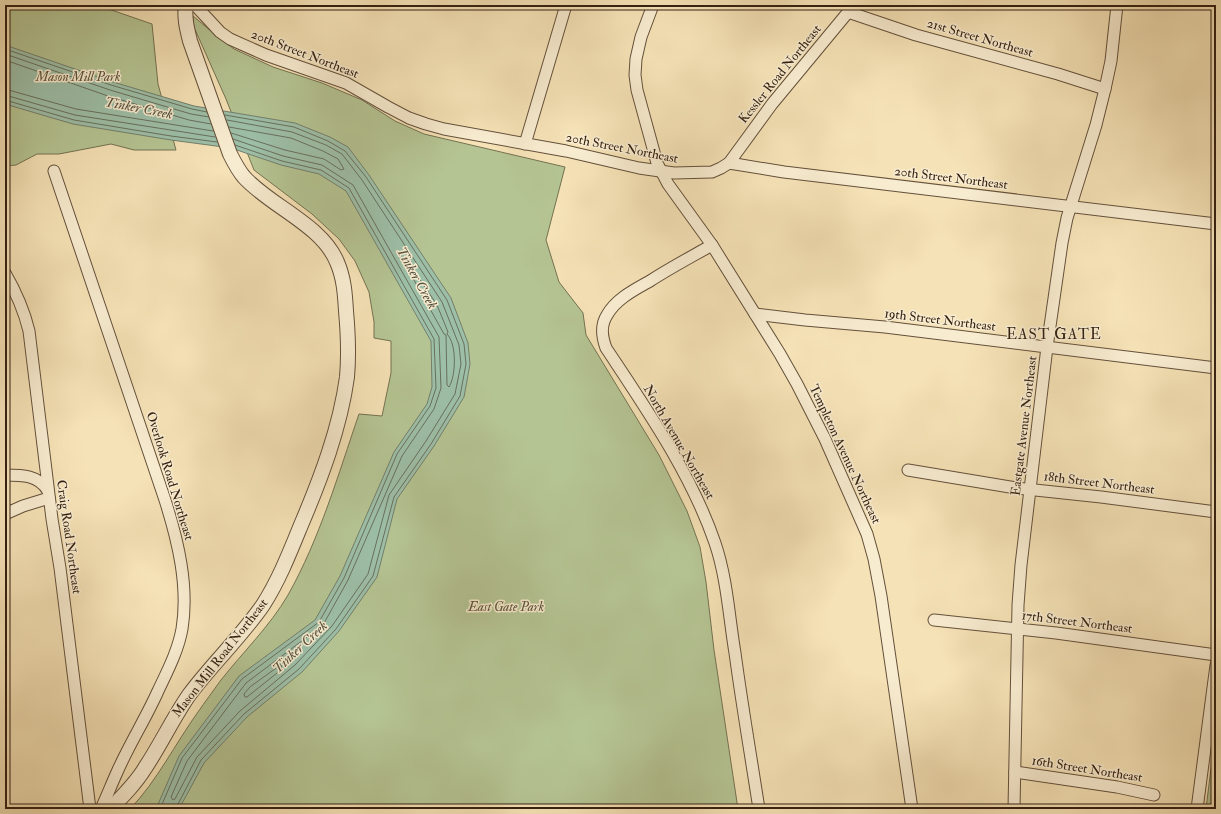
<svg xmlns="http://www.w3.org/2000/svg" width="1221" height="814" font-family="'IM FELL Double Pica',serif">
<rect width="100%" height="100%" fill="#f5e2b6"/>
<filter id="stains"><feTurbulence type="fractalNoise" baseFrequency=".005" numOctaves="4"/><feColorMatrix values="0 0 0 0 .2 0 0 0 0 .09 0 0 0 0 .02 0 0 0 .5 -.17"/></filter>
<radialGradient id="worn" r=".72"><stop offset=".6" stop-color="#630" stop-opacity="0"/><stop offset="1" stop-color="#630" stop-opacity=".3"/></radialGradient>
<g fill="#b5c493" stroke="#747252">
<path d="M 5,5 L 97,5 L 152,24 L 158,84 L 176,150 L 134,150 L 111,144 L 59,154 L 37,154 L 16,165 L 5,166 Z"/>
<path d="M 193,16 L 217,36 L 234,49 L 273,67 L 322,83 L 362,100 L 395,121 L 424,134 L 565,167 L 546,240 L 559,282 L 583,313 L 586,335 L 659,455 L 687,511 L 700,547 L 706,582 L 714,650 L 738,809 L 130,809 C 157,781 175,744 198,712 C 205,702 213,691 221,680 C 243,652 270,626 288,595 C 320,538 338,475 359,414 L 382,416 L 391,373 L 391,341 L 374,338 L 374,322 L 369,292 L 355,261 L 339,239 L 312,214 L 254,170 L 226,99 L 193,25 Z"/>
<path d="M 1216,727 L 1216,809 L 1206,809 Z"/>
</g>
<path fill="#9dbfa8" stroke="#737f6c" d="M 5,45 L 113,82 L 194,106 L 295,123 L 330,137 L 348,147 L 369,175 L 451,298 L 468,343 L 470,364 L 464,397 L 434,446 L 397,499 L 377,577 L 339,631 L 302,672 L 247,717 L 204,763 L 179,809 L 156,809 L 179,756 L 239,676 L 315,620 L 340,576 L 394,452 L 427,404 L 432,387 L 431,341 L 346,191 L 319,174 L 281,165 L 231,148 L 171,140 L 73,124 L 5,104 Z"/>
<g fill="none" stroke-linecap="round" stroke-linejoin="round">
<g stroke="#68705d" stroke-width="1">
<path d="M 5,49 L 111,85 L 192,109 L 207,112"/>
<path d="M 5,54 L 110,90 L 191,114 L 209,117"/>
<path d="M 5,60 L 108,96 L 189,120 L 211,124"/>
<path d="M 5,89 L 76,109 L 213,131"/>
<path d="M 5,95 L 75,115 L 215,137"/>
<path d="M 5,100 L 74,120 L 171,136 L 217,142"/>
<path d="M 227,120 L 292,132 L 326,145 L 342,154 L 362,180 L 442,302 L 459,345 L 461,364 L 455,394 L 426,441 L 389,495 L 368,574 L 332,626 L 295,665 L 240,711 L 197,757 L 175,799 L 173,800 L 171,797 L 187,761 L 246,683 L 323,625 L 348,580 L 402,456 L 434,409 L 441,388 L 439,337 L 353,185 L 322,165 L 283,156 L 233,139"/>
<path d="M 229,127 L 291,138 L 323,151 L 338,159 L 344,169 L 341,170 L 324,159 L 285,150 L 231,133"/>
<path d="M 405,259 L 407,260 L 437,305 L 448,332 L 447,334 C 457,344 456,376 449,387 L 447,385 L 446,335 L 444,334 L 404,262 Z"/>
<path d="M 281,665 L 282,669 L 247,697 L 245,697 L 244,694 L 250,687 Z"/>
<path d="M 160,809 L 182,758 L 242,679 L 319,622 L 344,578 L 397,454 L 430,406 L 436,388 L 434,339 L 349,188 L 321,170 L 282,161 L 235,145"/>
<path d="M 176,809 L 177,806 L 201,760 L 244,714 L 299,669 L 336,629 L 373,576 L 394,497 L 431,444 L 460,396 L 466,364 L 464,344 L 447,300 L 366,177 L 345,151 L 328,141 L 294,127 L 225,115"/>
</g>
<defs>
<g id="minor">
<path d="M 195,5 L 220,32 L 230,39 L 266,55 L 346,83 L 388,107 L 409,118 L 426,124 L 444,129 L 566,151 L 639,168 L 674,173 L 712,172 L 721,168 L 729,163 L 784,172 L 1216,224"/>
<path d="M 653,5 L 641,37 L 636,59 L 635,75 L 637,90 L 657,163 L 668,184 L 712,245 L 780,354 L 797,384 L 825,439 L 867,534 L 874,559 L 881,596 L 912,809"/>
<path d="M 848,12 L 916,35 L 1058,74 L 1105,89"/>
<path d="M 525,144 L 566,5"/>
<path d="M 729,163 L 772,104 L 854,5"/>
<path d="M 54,171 L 165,500 C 178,541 189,586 182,629 C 178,651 167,672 158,691 C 146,718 130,743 118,770 C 112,783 107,796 101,809"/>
<path d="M 712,245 C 691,257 670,268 650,281 C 634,290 616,299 607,315 C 600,326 602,337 606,348 C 647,410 691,473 715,543 C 727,578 729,617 735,653 C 742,705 751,757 759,809"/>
<path d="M 5,273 C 16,292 24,310 29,331 L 52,519 L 60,568 L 90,809"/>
<path d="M 755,314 L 805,320 L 885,327 L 1216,368"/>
<path d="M 908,470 L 1016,488 L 1101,497 L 1216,512"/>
<path d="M 5,475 C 22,475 39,475 48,491"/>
<path d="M 5,514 L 23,506 L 49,498"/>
<path d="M 934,620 L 1056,633 L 1216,655"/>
<path d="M 1015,772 L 1117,787 L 1154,795"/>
<path d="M 1014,809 L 1018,605 L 1021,565 L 1047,347 L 1062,243 L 1067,218 L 1096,125 L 1105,89 L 1111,61 L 1117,5"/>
<path d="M 1197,809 L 1216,665"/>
</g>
<path id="tertiary" d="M 110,809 C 123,796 136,783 145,768 C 161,744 173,718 189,695 C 212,664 241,637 263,605 C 279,580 290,552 301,525 C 321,478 340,428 347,377 C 349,355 348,333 346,311 C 345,294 344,278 337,262 C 322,225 270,206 244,177 C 238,170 234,162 230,154 L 190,41 C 187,29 184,17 186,5"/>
</defs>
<use href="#minor" stroke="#64503b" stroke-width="13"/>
<use href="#tertiary" stroke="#64503b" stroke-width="16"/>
<use href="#minor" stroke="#f8ecd0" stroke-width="11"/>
<use href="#tertiary" stroke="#f8ecd0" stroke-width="14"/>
</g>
<g text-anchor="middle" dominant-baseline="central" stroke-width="3" stroke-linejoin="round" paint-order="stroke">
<g font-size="13" fill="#342012" stroke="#f8ecd0">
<text transform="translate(980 38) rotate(16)">21st Street Northeast</text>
<text transform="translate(305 54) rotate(21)">20th Street Northeast</text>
<text transform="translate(780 74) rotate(-51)">Kessler Road Northeast</text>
<text transform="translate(622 148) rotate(11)">20th Street Northeast</text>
<text transform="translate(951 178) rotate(7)">20th Street Northeast</text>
<text transform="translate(940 320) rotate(7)">19th Street Northeast</text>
<text transform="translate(1024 426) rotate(-83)">Eastgate Avenue Northeast</text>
<text transform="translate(679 442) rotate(60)">North Avenue Northeast</text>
<text transform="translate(845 454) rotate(65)">Templeton Avenue Northeast</text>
<text transform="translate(170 476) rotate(73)">Overlook Road Northeast</text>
<text transform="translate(1099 483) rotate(7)">18th Street Northeast</text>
<text transform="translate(69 537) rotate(82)">Craig Road Northeast</text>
<text transform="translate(1077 622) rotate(7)">17th Street Northeast</text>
<text transform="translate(220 658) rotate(-52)">Mason Mill Road Northeast</text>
<text transform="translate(1087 769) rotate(9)">16th Street Northeast</text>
</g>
<g font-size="13" font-style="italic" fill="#5b5139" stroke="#f8ecd0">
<text x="78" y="77">Mason Mill Park</text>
<text x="506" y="607">East Gate Park</text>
</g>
<g font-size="14" font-style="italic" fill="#54503f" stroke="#f8ecd0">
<text transform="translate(139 108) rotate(11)">Tinker Creek</text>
<text transform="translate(417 278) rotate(61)">Tinker Creek</text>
<text transform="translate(300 647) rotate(-43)">Tinker Creek</text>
</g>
<g font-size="15" letter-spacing="1" fill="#342012" stroke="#f8ecd0">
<text x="1054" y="334">EAST GATE</text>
</g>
</g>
<rect width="1221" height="814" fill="none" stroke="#f5e2b6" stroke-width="20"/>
<rect x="6" y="6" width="1209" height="802" fill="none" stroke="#342012" stroke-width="2"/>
<rect x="10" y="10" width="1201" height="794" fill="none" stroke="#342012"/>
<rect width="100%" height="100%" filter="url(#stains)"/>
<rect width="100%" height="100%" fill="url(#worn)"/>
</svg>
